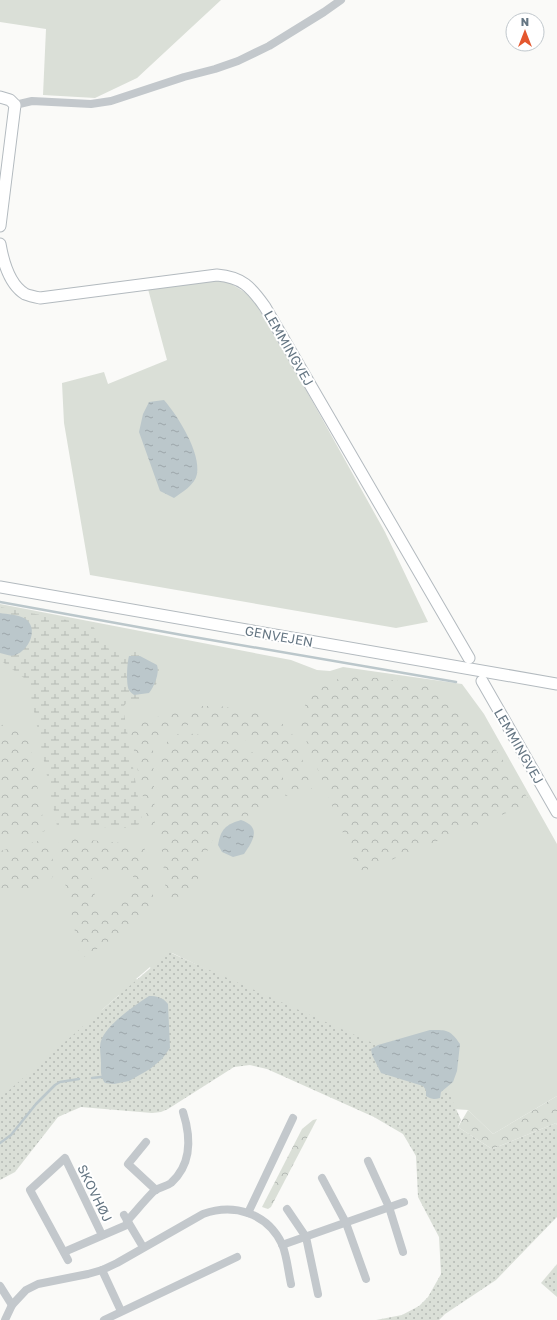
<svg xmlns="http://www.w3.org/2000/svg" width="557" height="1320" font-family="'Golos Text',sans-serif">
<defs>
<pattern id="forest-crowns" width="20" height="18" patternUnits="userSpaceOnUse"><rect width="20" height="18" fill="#dadfd7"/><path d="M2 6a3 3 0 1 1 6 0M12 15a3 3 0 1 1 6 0" fill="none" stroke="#b4b9b4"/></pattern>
<pattern id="wetland-marsh" width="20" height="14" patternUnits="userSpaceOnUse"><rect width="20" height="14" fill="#dadfd7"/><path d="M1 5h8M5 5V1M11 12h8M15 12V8" fill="none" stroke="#b4b9b4"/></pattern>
<pattern id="park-dots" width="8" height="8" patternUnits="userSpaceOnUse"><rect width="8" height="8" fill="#dadfd7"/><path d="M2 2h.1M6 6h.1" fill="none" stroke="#b4b9b4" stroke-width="1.8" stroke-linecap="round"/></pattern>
<pattern id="water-ripples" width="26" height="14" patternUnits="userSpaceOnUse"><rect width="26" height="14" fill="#bbc7cb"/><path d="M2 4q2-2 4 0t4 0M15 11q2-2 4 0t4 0" fill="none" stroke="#9ca6aa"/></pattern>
</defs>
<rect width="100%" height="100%" fill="#fafaf8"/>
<g fill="#dadfd7">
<path d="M 0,0 L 221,0 L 137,78 L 95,98 L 43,95 L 46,29 L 0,22 Z"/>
<path d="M 223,279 L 251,296 L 295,370 L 385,532 L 428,622 L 396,628 L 90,575 L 64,423 L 62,383 L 104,372 L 108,384 L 167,360 L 148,289 Z"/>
<path d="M 0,604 L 291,660 L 317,670 L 330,671 L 343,667 L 462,684 L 484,714 L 557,844 L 557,1096 L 493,1134 L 468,1110 L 437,1108 L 208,976 L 208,970 L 172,953 L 177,992 L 157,982 L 150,967 L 136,979 L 139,980 L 124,1001 L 119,995 L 103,1009 L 0,1135 Z"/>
</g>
<g fill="url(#forest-crowns)" fill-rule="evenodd">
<path d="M 348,674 L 435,686 L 496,750 L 531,803 L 359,873 L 300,725 L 308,694 Z"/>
<path d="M 196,706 L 220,706 L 259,713 L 280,722 L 291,731 L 312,784 L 312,790 L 285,796 L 289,780 L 287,770 L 283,761 L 263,747 L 222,731 L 189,725 L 173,727 L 159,735 L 153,749 L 155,826 L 152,828 L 149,828 L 129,725 Z"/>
<path d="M 0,724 L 24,733 L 29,738 L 45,831 L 0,842 Z"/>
<path d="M 180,733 C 194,733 215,737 228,742 C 233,744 239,747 244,749 C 262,756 295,768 279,794 C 273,802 256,813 247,816 C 242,818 236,817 232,820 C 207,834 203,867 194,891 L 185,895 L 173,898 L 166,893 L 160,830 L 162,798 L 161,756 L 165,745 L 170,738 Z"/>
<path d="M 66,838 L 144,845 L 155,907 L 123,932 L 84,957 L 80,956 L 57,844 ZM 90,868 L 132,872 L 136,888 L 98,913 Z"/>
<path d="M 42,840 L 47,841 C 49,847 55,866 55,871 C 54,887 12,895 0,893 L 0,851 Z"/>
<path d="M 557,1096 L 557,1125 L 556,1123 L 492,1149 L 458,1127 L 468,1110 L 493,1134 Z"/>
<path d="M 317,1119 L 271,1207 L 268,1209 L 262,1207 L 302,1129 L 313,1120 Z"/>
</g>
<path fill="url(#wetland-marsh)" d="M 0,607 L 92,625 L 109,649 L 120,652 L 132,650 L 148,654 L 159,665 L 159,678 L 151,696 L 141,700 L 128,701 L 123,707 L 142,821 L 135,828 L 57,826 L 28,681 L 0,660 L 0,653 C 14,658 27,649 32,635 L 24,618 L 0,613 Z"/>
<g fill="url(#park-dots)">
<path d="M 169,952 L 440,1073 L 461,1120 L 458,1127 L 492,1149 L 556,1123 L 557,1125 L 557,1217 L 496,1280 L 445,1314 L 439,1320 L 336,1320 L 376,1320 L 402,1315 L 419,1306 L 428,1297 L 441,1274 L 439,1237 L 418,1197 L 416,1156 L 403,1134 L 374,1117 L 267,1069 L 250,1065 L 234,1067 L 168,1109 L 161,1112 L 152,1113 L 81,1107 L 58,1117 L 15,1172 L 0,1180 L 0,1098 Z"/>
<path d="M 557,1264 L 557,1297 L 541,1283 Z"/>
</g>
<g fill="url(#water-ripples)">
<path d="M 164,400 C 178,416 201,453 197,474 C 195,485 182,492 174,498 L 160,491 L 139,432 L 143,414 L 149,402 Z"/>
<path d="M 0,613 C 7,614 18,615 24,618 C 40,627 29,651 15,655 C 10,657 5,654 0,653 Z"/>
<path d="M 129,656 L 140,656 L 157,665 C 160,673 154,687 149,693 L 134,695 C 134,695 129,691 129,690 C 126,684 127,663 129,656 Z"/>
<path d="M 241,820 C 262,827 253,841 244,854 L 233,857 L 222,852 L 218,845 C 221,829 225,825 241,820 Z"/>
<path d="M 149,996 C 156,996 163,997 168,1004 L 170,1048 L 162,1059 L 150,1069 L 129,1081 L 114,1084 L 105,1083 C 100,1076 101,1071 101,1063 C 101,1056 99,1047 101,1041 C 106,1025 135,1005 149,996 Z"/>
<path d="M 430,1030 C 446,1030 450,1029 460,1044 L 457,1071 L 453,1082 L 441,1092 L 440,1098 C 434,1100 431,1099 426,1096 L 426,1090 L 423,1086 L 381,1073 L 372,1055 L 371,1049 L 378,1045 Z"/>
</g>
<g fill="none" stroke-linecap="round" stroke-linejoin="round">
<g stroke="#bbc7cb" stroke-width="2.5">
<path d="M 0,602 L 182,635 L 456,682"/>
<path d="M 92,1078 L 101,1077"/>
<path d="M 0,1143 L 11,1135 L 36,1104 L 55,1085 L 60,1082 L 79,1079"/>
</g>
<defs>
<g id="secondary">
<path d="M 0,97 L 10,100 L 15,105 L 0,226"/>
<path d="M 0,244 C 3,261 10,285 25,294 C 30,296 35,297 40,298 L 217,275 C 242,277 251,287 265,307 L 469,658"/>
<path d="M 0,587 L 557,684"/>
<path d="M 482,681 L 557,812"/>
</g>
</defs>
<use href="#secondary" stroke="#b3babf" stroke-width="13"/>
<g stroke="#c3c8cc" stroke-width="8">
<path d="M 15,105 L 32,101 L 91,104 L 111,101 L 184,77 L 215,69 L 238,61 L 269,46 L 324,12 L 341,0"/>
<path d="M 146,1142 L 128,1164 L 156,1190"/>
<path d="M 368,1161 L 389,1207 L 403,1252"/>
<path d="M 322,1178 L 346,1223 L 366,1279"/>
<path d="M 287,1209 L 306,1237 L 318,1294"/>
<path d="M 248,1213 L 293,1118"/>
<path d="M 124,1215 L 143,1247"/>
<path d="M 127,1221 C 136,1211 145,1200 154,1191 C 159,1187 166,1187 171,1183 C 192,1164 191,1137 183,1112"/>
<path d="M 282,1245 L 404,1202"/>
<path d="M 64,1252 L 129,1224"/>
<path d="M 68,1260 L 30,1190 L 65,1158 L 102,1235"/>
<path d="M 102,1270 L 121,1311"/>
<path d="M 0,1286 L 12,1305"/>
<path d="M 5,1320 L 12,1305 L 26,1290 L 38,1284 L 88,1274 L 102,1270 L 117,1263 L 203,1214 C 234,1203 267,1213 282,1244 C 287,1256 288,1271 291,1284"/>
<path d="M 104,1320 L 237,1257"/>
</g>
<use href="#secondary" stroke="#fff" stroke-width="11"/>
</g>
<g text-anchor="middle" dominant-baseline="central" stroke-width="4" stroke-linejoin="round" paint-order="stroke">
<g font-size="13" fill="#657683" stroke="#fff">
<text transform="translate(289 348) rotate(60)">LEMMINGVEJ</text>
<text transform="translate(279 636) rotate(10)">GENVEJEN</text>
<text transform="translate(519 746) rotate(60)">LEMMINGVEJ</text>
<text transform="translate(95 1193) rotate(64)">SKOVHØJ</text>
</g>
</g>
<g transform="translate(525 32)"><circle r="19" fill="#ffffff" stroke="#c1c8cd"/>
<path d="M0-3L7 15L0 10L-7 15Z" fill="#e4572e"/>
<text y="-6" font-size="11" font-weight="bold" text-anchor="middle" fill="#657683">N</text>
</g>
</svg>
